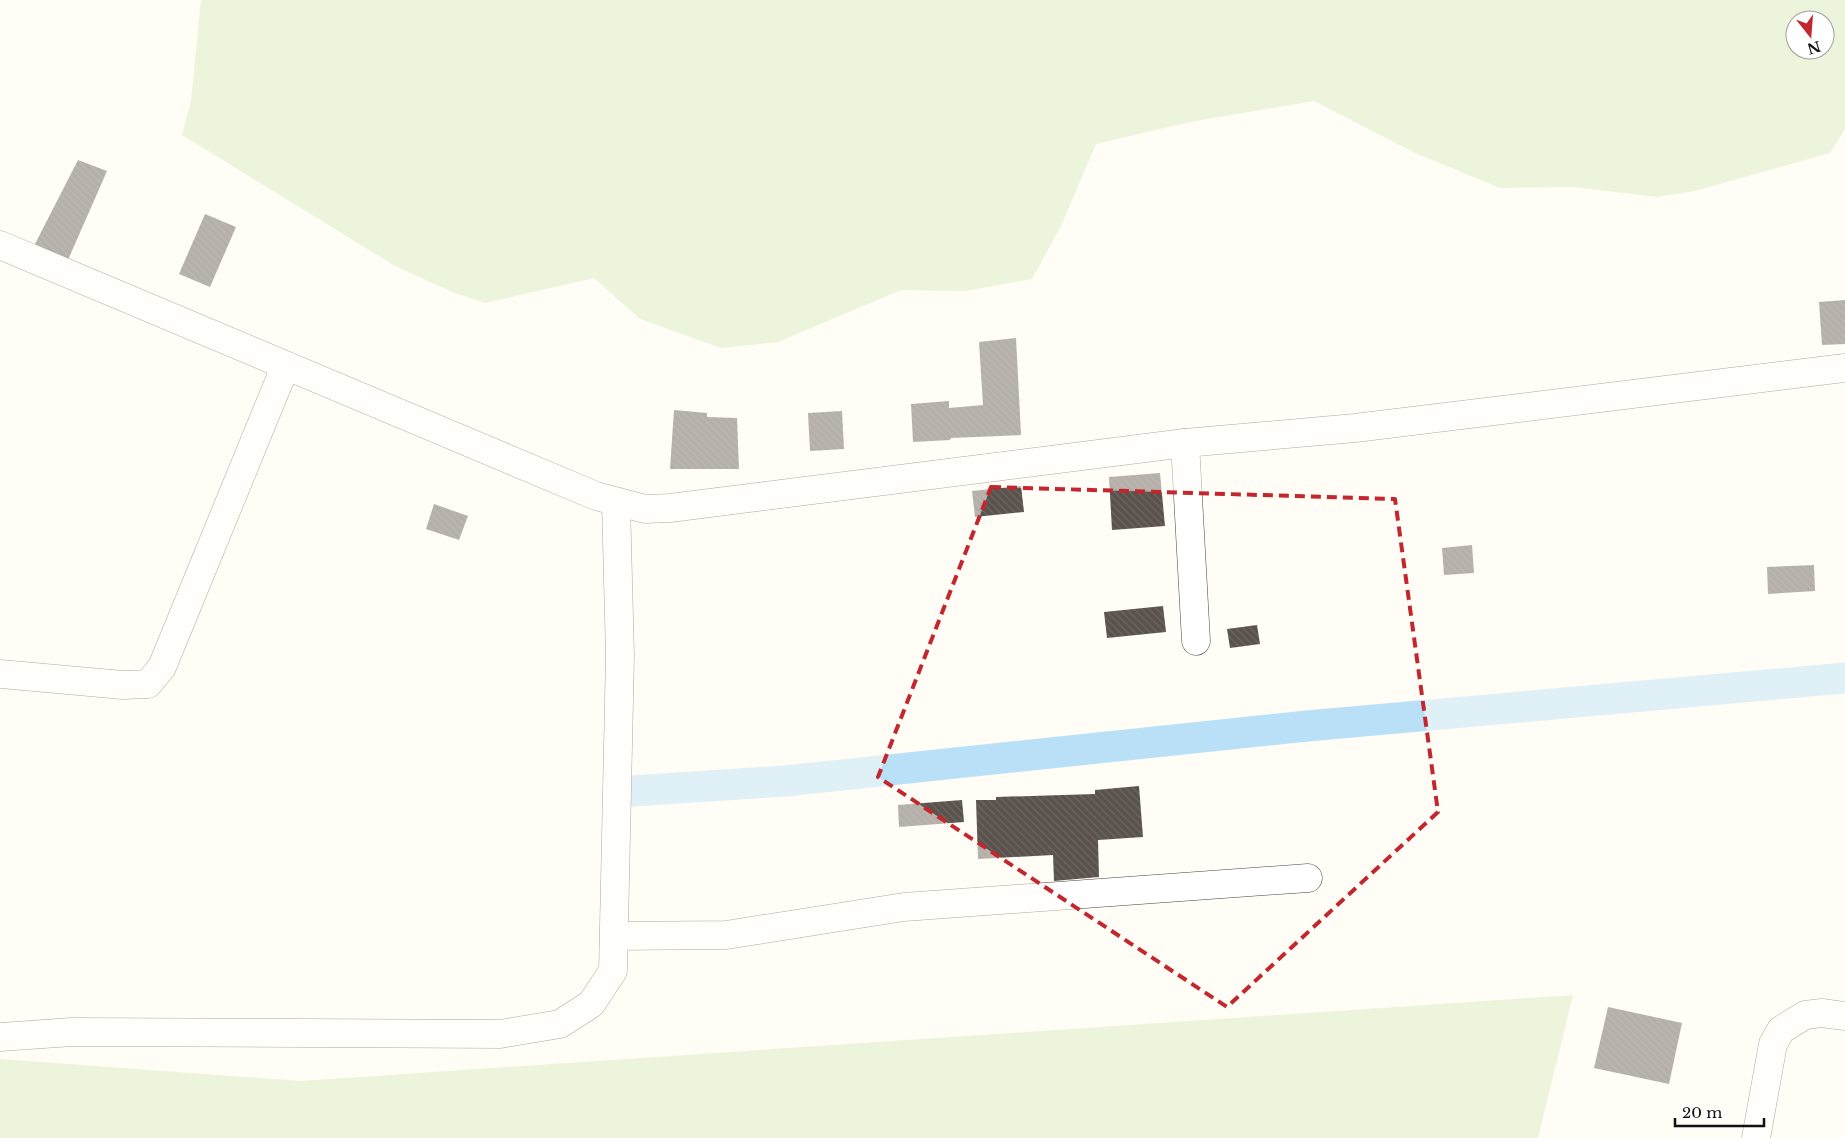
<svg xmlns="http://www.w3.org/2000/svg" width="1845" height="1138" font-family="'Libre Baskerville',serif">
<defs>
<pattern id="building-back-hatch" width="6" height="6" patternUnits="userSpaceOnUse" patternTransform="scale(1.25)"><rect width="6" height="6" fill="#5a524d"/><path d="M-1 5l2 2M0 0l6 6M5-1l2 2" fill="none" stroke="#6d6662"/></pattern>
</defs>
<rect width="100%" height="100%" fill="#fffdf5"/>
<g fill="#d5ebbd" fill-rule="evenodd">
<path d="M 201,0 L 1845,0 L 1845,129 L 1830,153 L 1695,191 L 1657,197 L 1574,187 L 1500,188 L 1415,153 L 1314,101 L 1190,122 L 1096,144 L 1061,226 L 1032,279 L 965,291 L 901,290 L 778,342 L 721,348 L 640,319 L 594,278 L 485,303 L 452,292 L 395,266 L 182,135 L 191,101 ZM 1795,20 L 1825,20 L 1825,50 L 1795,50 Z"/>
<path d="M 1573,995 L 1538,1138 L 0,1138 L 0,1059 L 301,1081 Z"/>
</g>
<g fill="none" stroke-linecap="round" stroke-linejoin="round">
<path stroke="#b9e0f7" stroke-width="31" d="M 632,791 L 785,781 L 1307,726 L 1845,678"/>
</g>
<g fill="url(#building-back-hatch)">
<path d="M 78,160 L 107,171 L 68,260 L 35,244 Z"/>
<path d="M 205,214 L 236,227 L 210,287 L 179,274 Z"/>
<path d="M 1845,300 L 1845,344 L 1822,345 L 1819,302 Z"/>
<path d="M 1016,338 L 1021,435 L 951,438 L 950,440 L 913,442 L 911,404 L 949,401 L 949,408 L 983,405 L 979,342 Z"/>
<path d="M 674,410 L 707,413 L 707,417 L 737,418 L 739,469 L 670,469 Z"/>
<path d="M 842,411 L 844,449 L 810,451 L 808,413 Z"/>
<path d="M 1160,473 L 1165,526 L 1112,530 L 1109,477 Z"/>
<path d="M 1021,486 L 1024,512 L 975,517 L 972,491 Z"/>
<path d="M 434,504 L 468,516 L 459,540 L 426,529 Z"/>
<path d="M 1472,545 L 1474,573 L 1444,575 L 1442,548 Z"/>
<path d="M 1814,565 L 1815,591 L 1768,594 L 1767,567 Z"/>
<path d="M 1163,606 L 1166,632 L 1107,638 L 1104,612 Z"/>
<path d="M 1257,625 L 1260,644 L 1230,648 L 1227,629 Z"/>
<path d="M 1139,786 L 1143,837 L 1098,840 L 1099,877 L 1054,881 L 1053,855 L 978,859 L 976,800 L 996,800 L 996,797 L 1095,794 L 1095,790 Z"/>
<path d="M 962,800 L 964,822 L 899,827 L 898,805 Z"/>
<path d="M 1608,1007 L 1682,1023 L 1669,1084 L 1594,1068 Z"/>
</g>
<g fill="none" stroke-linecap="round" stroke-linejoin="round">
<defs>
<g id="minor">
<path d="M 0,245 L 596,496 L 645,509 L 670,508 L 1185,443 L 1355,428 L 1845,368"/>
<path d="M 1185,443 L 1196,641"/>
<path d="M 0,674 L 123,685 L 148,684 L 162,667 L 285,367"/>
<path d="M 614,936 L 726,935 L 904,907 L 1308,878"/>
<path d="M 0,1037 L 72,1032 L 500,1034 L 560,1024 L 591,1004 L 613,971 L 620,656 L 616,503"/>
<path d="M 1756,1138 L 1773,1044 L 1781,1030 L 1805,1015 L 1822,1013 L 1845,1016"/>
</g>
</defs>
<use href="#minor" stroke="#444" stroke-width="29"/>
<use href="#minor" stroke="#fff" stroke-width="28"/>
</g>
<path d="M0 0H1845V1138H0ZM 991,487 L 1395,499 L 1438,812 L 1227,1007 L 878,777 Z" fill="#fffdf5" fill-opacity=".55" fill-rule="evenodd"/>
<path fill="none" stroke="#c4262e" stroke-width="4" stroke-dasharray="10 6" stroke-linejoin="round" d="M 991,487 L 1395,499 L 1438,812 L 1227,1007 L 878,777 Z"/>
<g transform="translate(1810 35) rotate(163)"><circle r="24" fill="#ffffff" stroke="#a0a0a0"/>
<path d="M0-4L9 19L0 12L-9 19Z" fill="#c4262e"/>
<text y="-8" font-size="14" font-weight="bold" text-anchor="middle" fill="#111111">N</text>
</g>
<path d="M1675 1118v8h89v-8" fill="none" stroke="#111111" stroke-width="2.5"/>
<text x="1682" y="1118" font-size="15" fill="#111111" stroke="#ffffff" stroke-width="4" paint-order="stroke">20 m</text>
</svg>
